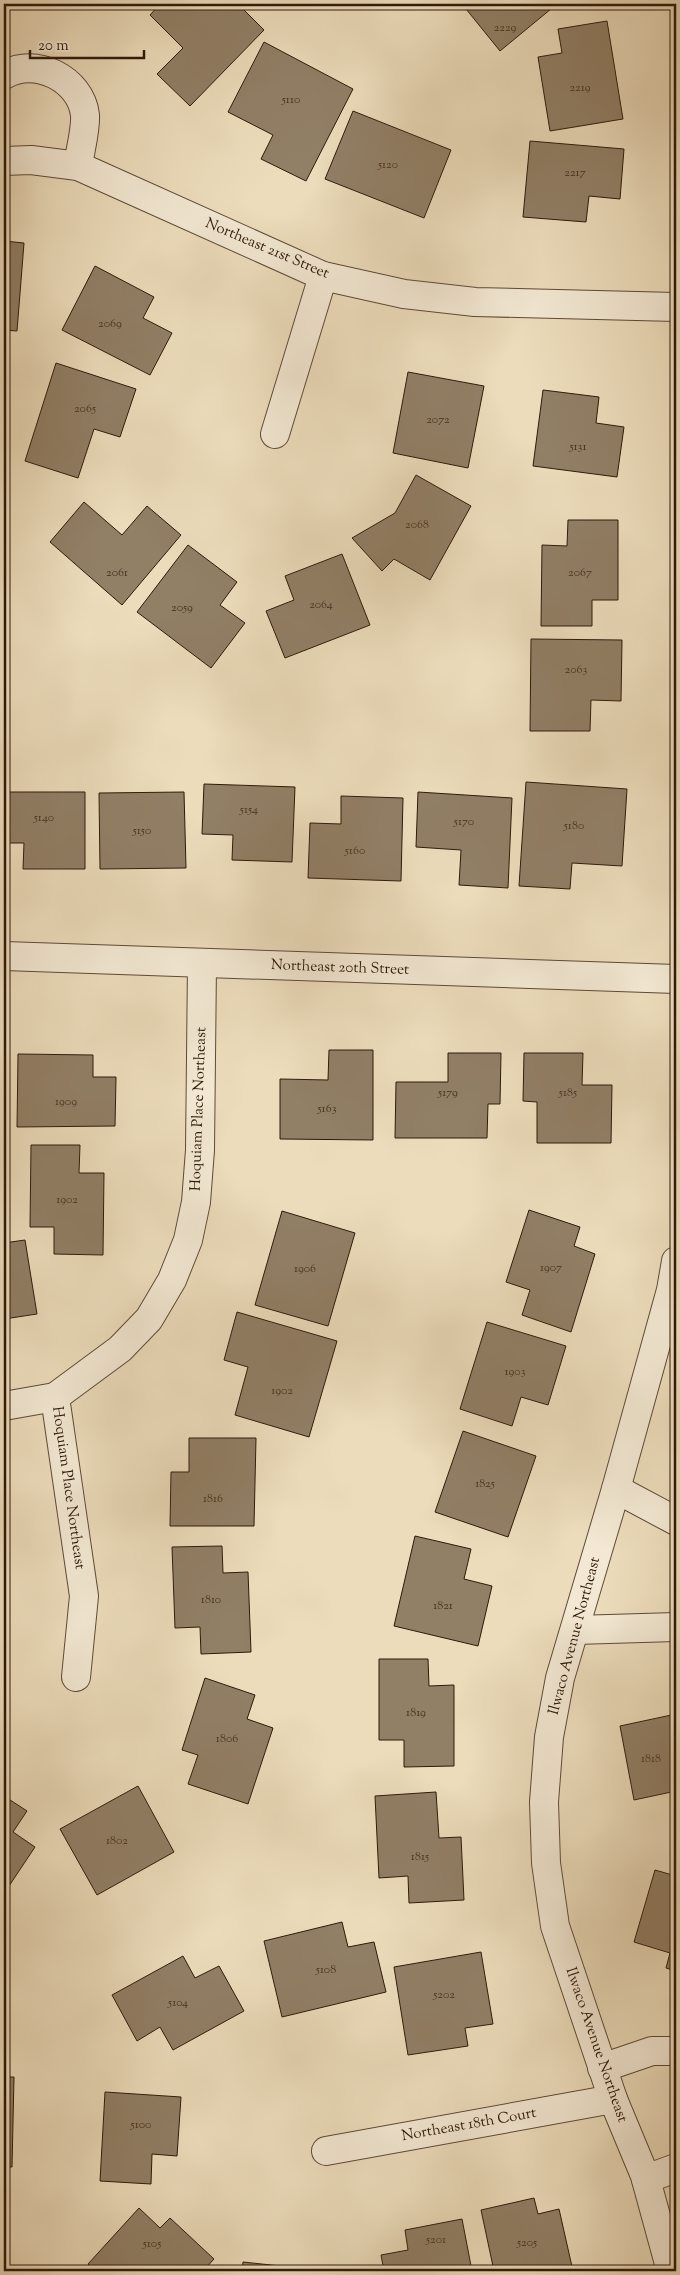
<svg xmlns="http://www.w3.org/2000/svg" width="680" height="2275" font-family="'Sorts Mill Goudy',serif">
<rect width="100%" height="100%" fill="#ecdcbb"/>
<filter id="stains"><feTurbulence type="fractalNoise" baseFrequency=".004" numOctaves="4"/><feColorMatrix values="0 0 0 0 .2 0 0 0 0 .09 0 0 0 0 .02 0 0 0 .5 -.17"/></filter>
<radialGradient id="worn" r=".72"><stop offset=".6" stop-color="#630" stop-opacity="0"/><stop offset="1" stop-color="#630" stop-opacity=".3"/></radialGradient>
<g fill="#917f66" stroke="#2e1a0a">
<path d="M 160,4 L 214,4 L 220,9 L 225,4 L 238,4 L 264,30 L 190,106 L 157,74 L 183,48 L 150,15 Z"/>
<path d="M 462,4 L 557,4 L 500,51 Z"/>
<path d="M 607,21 L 623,119 L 550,131 L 538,57 L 562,53 L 558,29 Z"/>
<path d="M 264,42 L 353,89 L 306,181 L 261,159 L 273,135 L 228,112 Z"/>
<path d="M 353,111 L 451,150 L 424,218 L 325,179 Z"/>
<path d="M 530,141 L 624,149 L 620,199 L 589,196 L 586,222 L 523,217 Z"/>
<path d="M 4,241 L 24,243 L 17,331 L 4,330 Z"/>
<path d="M 95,266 L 154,297 L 143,318 L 172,333 L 150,375 L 62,330 Z"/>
<path d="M 56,363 L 136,389 L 120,437 L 94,429 L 78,478 L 25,461 Z"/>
<path d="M 408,372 L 484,386 L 468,468 L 393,453 Z"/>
<path d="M 543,390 L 599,397 L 596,423 L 624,427 L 617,477 L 533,466 Z"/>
<path d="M 416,475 L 471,506 L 430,580 L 394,559 L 382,571 L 352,538 L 395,513 Z"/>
<path d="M 84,502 L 122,535 L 147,506 L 181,535 L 122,605 L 50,542 Z"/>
<path d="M 568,520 L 618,520 L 618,600 L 592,600 L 592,626 L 541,626 L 542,545 L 567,546 Z"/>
<path d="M 188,545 L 237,582 L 220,605 L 245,623 L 211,668 L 137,612 Z"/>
<path d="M 342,554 L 370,625 L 285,658 L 266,611 L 294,600 L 285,576 Z"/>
<path d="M 531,639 L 622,640 L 621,701 L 591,700 L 590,731 L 530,731 Z"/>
<path d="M 526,782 L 627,789 L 622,866 L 572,863 L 570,889 L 519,886 Z"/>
<path d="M 204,784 L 295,787 L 292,862 L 232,860 L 233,835 L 202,834 Z"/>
<path d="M 4,792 L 85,792 L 85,869 L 23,869 L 24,843 L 4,843 Z"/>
<path d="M 184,792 L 186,868 L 100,869 L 99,793 Z"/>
<path d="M 418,792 L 512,798 L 508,888 L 459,885 L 461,850 L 416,847 Z"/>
<path d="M 341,796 L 403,798 L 401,881 L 308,878 L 310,823 L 341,824 Z"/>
<path d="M 329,1050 L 373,1050 L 373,1140 L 280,1139 L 280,1079 L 328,1080 Z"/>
<path d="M 448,1053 L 501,1053 L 500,1104 L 488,1104 L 487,1138 L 395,1138 L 396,1082 L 448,1082 Z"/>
<path d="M 524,1053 L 583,1053 L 582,1085 L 612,1085 L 611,1143 L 537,1143 L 537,1102 L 523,1101 Z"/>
<path d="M 18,1054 L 93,1055 L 93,1077 L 116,1077 L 115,1126 L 17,1127 Z"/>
<path d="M 31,1145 L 80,1145 L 79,1173 L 104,1173 L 103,1255 L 54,1254 L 54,1227 L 30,1227 Z"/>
<path d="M 529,1210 L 580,1227 L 574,1246 L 595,1254 L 571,1332 L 522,1315 L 530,1290 L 506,1282 Z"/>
<path d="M 282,1211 L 355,1233 L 328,1326 L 255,1305 Z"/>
<path d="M 25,1240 L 37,1314 L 4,1319 L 4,1243 Z"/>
<path d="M 237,1312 L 337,1341 L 309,1437 L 235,1415 L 248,1367 L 224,1360 Z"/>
<path d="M 487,1322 L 566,1346 L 548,1405 L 521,1397 L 512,1426 L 460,1409 Z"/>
<path d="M 463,1431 L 536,1456 L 508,1537 L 435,1512 Z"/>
<path d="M 189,1438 L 256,1438 L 254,1526 L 170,1526 L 171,1472 L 189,1472 Z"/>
<path d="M 415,1536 L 471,1549 L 464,1579 L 492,1586 L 478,1646 L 394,1626 Z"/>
<path d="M 222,1546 L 223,1573 L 248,1572 L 251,1652 L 201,1654 L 200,1627 L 175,1628 L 172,1547 Z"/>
<path d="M 379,1659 L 428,1659 L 429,1686 L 454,1685 L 454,1766 L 404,1767 L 404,1740 L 379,1740 Z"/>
<path d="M 205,1678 L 255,1695 L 247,1719 L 273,1728 L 248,1804 L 188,1784 L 198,1755 L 182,1750 Z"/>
<path d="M 676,1714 L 676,1791 L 634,1800 L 620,1726 Z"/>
<path d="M 138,1786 L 174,1852 L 97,1895 L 60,1829 Z"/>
<path d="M 436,1792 L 439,1838 L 461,1837 L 464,1900 L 409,1903 L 408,1876 L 379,1878 L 375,1796 Z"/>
<path d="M 4,1796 L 27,1811 L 13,1832 L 35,1847 L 7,1889 L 4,1887 Z"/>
<path d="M 655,1870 L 676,1876 L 676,1971 L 666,1968 L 670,1953 L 634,1942 Z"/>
<path d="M 342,1922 L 348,1947 L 374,1942 L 386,1992 L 282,2017 L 264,1941 Z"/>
<path d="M 481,1952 L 493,2024 L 465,2028 L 468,2046 L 408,2055 L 394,1967 Z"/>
<path d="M 183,1956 L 195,1978 L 219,1966 L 244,2011 L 173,2050 L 160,2027 L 137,2041 L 112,1995 Z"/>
<path d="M 4,2077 L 14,2077 L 12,2167 L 4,2167 Z"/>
<path d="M 105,2092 L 181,2097 L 177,2156 L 152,2154 L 151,2184 L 100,2181 Z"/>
<path d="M 534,2198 L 538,2214 L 559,2209 L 573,2271 L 494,2271 L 481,2210 Z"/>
<path d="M 139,2208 L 160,2228 L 170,2218 L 214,2259 L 203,2271 L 96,2271 L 88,2264 Z"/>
<path d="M 462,2219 L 472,2271 L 384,2271 L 381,2255 L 408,2250 L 405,2230 Z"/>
<path d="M 4,2237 L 10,2245 L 4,2250 Z"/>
<path d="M 243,2262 L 327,2271 L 242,2271 Z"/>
</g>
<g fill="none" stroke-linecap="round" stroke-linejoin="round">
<defs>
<g id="street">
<path d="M 4,75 C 35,56 81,79 85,115 C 86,130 80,150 78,166"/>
<path d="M 4,161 L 31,160 L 78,166 L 323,276 L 404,294 L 475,302 L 676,307"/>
<path d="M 275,434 L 323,276"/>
<path d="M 4,956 L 676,979"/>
<path d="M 4,1406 L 55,1397"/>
<path d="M 616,1489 L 676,1521"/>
<path d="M 575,1630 L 676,1627"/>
<path d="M 76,1677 L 84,1596 L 55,1397 L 120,1349 L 149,1319 L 172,1280 L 188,1240 L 196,1202 L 200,1150 L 202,964"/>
<path d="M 602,2068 L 652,2051 L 676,2051"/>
<path d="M 326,2151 L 613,2099"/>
<path d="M 646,2179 L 676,2168"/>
<path d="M 671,2271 L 645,2176 L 613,2099 L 555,1926 L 546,1863 L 544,1802 L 549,1737 L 560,1678 L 616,1489 L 671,1290 L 676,1261"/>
</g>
</defs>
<use href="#street" stroke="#5e4a36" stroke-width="30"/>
<use href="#street" stroke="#f3e8d3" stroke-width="28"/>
</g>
<g text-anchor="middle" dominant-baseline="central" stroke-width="4.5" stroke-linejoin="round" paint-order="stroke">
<g font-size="12" fill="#473321">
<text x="505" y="28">2229</text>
<text x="580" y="88">2219</text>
<text x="291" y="100">5110</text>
<text x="388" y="165">5120</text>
<text x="575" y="173">2217</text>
<text x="110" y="324">2069</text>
<text x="85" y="409">2065</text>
<text x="438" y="420">2072</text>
<text x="578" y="447">5131</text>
<text x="417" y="525">2068</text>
<text x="117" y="573">2061</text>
<text x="580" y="573">2067</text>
<text x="321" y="605">2064</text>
<text x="182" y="608">2059</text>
<text x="576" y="670">2063</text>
<text x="249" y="810">5154</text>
<text x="44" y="818">5140</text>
<text x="464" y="822">5170</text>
<text x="574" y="826">5180</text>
<text x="142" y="831">5150</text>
<text x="355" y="851">5160</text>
<text x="448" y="1093">5179</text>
<text x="568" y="1093">5185</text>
<text x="66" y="1102">1909</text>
<text x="327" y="1109">5163</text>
<text x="67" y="1200">1902</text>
<text x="551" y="1268">1907</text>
<text x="305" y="1269">1906</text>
<text x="515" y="1372">1903</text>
<text x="282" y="1391">1902</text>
<text x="485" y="1484">1825</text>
<text x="213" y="1499">1816</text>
<text x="211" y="1600">1810</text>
<text x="443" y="1606">1821</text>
<text x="416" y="1713">1819</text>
<text x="227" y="1739">1806</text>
<text x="651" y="1759">1818</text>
<text x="117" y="1841">1802</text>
<text x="420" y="1857">1815</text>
<text x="326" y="1970">5108</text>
<text x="444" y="1995">5202</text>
<text x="178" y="2003">5104</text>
<text x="141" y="2125">5100</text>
<text x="436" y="2240">5201</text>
<text x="527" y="2243">5205</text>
<text x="152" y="2244">5105</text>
</g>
<g font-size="15" fill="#2e1a0a" stroke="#f3e8d3">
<text transform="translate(267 249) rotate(23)">Northeast 21st Street</text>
<text transform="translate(340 968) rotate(2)">Northeast 20th Street</text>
<text transform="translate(199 1109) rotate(-88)">Hoquiam Place Northeast</text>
<text transform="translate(68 1488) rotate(82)">Hoquiam Place Northeast</text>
<text transform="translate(575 1636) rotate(-75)">Ilwaco Avenue Northeast</text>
<text transform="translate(596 2045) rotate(71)">Ilwaco Avenue Northeast</text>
<text transform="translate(469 2125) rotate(-10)">Northeast 18th Court</text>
</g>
</g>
<rect width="680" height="2275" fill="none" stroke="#ecdcbb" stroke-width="20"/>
<rect x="5" y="5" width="670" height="2265" fill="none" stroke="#2e1a0a" stroke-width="2.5"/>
<rect x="10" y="10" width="660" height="2255" fill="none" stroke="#2e1a0a"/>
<path d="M30 50v8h114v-8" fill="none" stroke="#2e1a0a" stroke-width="2.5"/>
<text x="38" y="50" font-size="15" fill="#2e1a0a" stroke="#f3e8d3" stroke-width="4" paint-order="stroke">20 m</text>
<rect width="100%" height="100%" filter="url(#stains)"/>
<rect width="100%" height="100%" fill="url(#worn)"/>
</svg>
